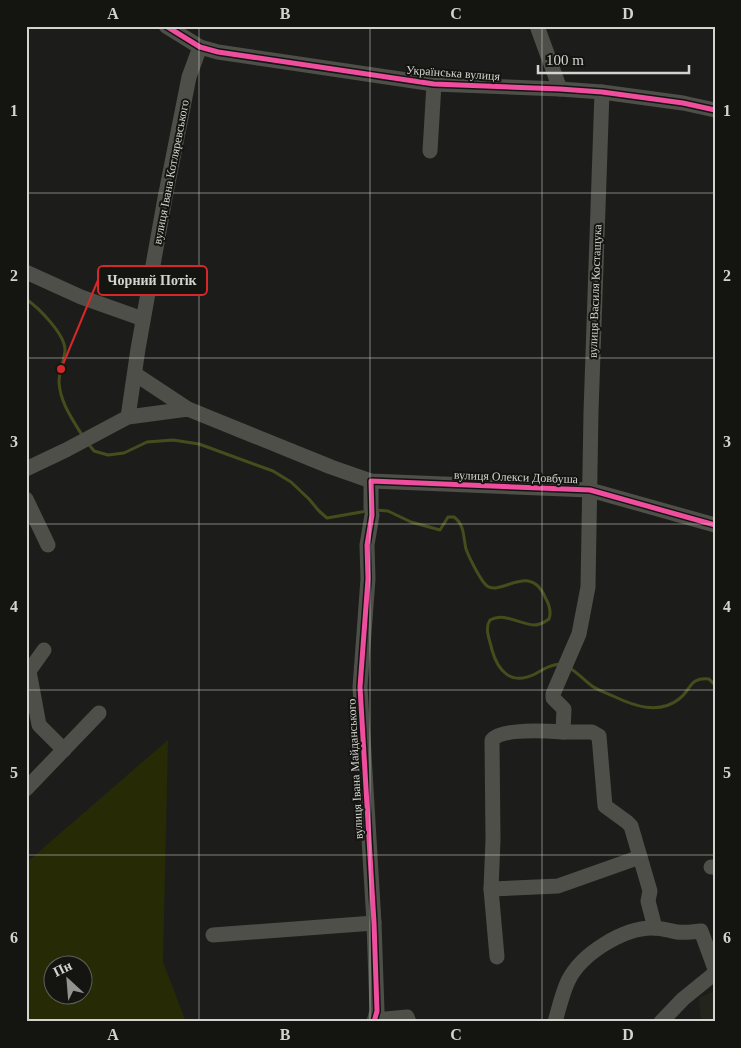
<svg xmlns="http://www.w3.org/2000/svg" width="741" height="1048" font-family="'Times New Roman',serif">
<rect width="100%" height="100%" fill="#1c1d1a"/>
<path fill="#23251c" d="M 715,991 L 715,1022 L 701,1022 L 699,998 Z"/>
<path fill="#262b06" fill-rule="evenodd" d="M 168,740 L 163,962 L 186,1022 L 26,1022 L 26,863 ZM 52,966 L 82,966 L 82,996 L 52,996 Z"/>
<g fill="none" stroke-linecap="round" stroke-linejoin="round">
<g stroke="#464d1d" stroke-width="3">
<path d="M 26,299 C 39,308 66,335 65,351 C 64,361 59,371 59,382 C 60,402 72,419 82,435"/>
<path d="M 87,442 L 94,451 L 108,455 L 124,453 L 147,442 L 173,440 L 199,444 L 273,471 L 291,482 L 309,499 L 319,511 L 327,518 L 367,511"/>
<path d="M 376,510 L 388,511 L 411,522 L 440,530 L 448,517 L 454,517 C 465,525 463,537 466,549 C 469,557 480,580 487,586 C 502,596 530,562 545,597 C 549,604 552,611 549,619 C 545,622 539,625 534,625 C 519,624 504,612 490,620 C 484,629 490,640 492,650 C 498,671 511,686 535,674 C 544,669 550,665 560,664"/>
<path d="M 568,667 C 577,672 584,680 592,686 C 599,691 607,693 613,696 C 634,706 659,715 679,699 C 692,689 689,677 709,679 L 715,685"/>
</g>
<g stroke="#4d4f48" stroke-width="15">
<path d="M 166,26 L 200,47 L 218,52 L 434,84 L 560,89 L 602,92 L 683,103 L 715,110"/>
<path d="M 537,26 L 560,89"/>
<path d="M 602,92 L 591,412 L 588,587 L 579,634 L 553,694 L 553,698 L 564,709 L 563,732 L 592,732 L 599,736 L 605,806 L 627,822 L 631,826 L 650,891 L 648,901 L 655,928"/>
<path d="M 430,151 L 434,84"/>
<path d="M 26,272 L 81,297 L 143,319"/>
<path d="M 135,374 L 188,409"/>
<path d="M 128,417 L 138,349 L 165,198 L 189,77 L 200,47"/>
<path d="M 26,469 L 66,450 L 128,417 L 188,409 L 331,467 L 371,481 L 590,490 L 715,525"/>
<path d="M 26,499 L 48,545"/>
<path d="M 371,508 L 371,481"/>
<path d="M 372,515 L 367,545 L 368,579 L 360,687 L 374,923 L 377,1011 L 374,1022"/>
<path d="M 44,650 L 29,671 L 39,725 L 64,750"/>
<path d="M 563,732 C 548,731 502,728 492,740 L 493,840 L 491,889 L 558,886 L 640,857"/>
<path d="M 26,789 L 99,713"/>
<path d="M 711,867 L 715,867"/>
<path d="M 491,889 L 497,957"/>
<path d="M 213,935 L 374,923"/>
<path d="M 375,1020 L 407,1017 L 409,1022"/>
<path d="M 555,1022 C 559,1008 562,994 568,981 C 581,954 624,927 654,928 C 662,928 670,931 677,932 C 685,933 693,932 701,931 L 715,969"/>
<path d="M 661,1022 L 683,999 L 715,973"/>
</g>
<defs>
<g id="cycleway">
<path d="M 166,26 L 200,47 L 218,52 L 434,84 L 560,89 L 602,92 L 683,103 L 715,110"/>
<path d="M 374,1022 L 377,1011 L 374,923 L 360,687 L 368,579 L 367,545 L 372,515 L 371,481 L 590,490 L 715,525"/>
</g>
</defs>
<use href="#cycleway" stroke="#141410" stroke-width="8"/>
<use href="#cycleway" stroke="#ef4d9e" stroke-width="5"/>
</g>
<path fill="none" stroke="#d3d3d0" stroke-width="1" stroke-opacity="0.55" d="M 199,26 L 199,1022M 370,26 L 370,1022M 542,26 L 542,1022M 26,193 L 715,193M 26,358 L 715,358M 26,524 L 715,524M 26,690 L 715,690M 26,855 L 715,855"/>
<g text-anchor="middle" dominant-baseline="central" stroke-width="4" stroke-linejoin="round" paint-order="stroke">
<g font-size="12" fill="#d3d3d0" stroke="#141410">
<text transform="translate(453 73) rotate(4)">Українська вулиця</text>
<text transform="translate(171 172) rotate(-79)">вулиця Івана Котляревського</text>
<text transform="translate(595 291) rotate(-88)">вулиця Василя Костащука</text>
<text transform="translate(516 477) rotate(2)">вулиця Олекси Довбуша</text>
<text transform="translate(355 769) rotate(-93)">вулиця Івана Майданського</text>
</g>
</g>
<path fill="none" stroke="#d62828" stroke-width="2" d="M61 369L98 280"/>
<circle fill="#d62828" stroke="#141410" stroke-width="2" cx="61" cy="369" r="5"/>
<rect fill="#141410" stroke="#d62828" stroke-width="2" x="98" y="266" width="109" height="29" rx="5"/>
<g font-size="14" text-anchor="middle" font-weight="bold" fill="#d3d3d0">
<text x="152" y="285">Чорний Потік</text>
</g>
<rect width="741" height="1048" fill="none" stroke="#141410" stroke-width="55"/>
<g transform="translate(68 980) rotate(334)"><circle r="24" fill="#141410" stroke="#60605d"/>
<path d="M0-4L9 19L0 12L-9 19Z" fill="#939390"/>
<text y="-8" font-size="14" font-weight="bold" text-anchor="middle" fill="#d3d3d0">Пн</text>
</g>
<path d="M538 65v8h151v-8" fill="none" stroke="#d3d3d0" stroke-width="2.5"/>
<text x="546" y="65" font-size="15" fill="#d3d3d0" stroke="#141410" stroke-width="4" paint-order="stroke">100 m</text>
<rect x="28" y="28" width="686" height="992" fill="none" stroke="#d3d3d0" stroke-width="2"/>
<g font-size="16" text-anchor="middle" font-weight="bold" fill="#d3d3d0">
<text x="113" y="19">A</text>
<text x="285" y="19">B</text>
<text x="456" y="19">C</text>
<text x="628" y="19">D</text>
<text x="14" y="116">1</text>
<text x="727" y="116">1</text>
<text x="14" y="281">2</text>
<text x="727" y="281">2</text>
<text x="14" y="447">3</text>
<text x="727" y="447">3</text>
<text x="14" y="612">4</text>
<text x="727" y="612">4</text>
<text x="14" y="778">5</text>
<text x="727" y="778">5</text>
<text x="14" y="943">6</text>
<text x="727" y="943">6</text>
<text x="113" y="1040">A</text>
<text x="285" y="1040">B</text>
<text x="456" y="1040">C</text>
<text x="628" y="1040">D</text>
</g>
</svg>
